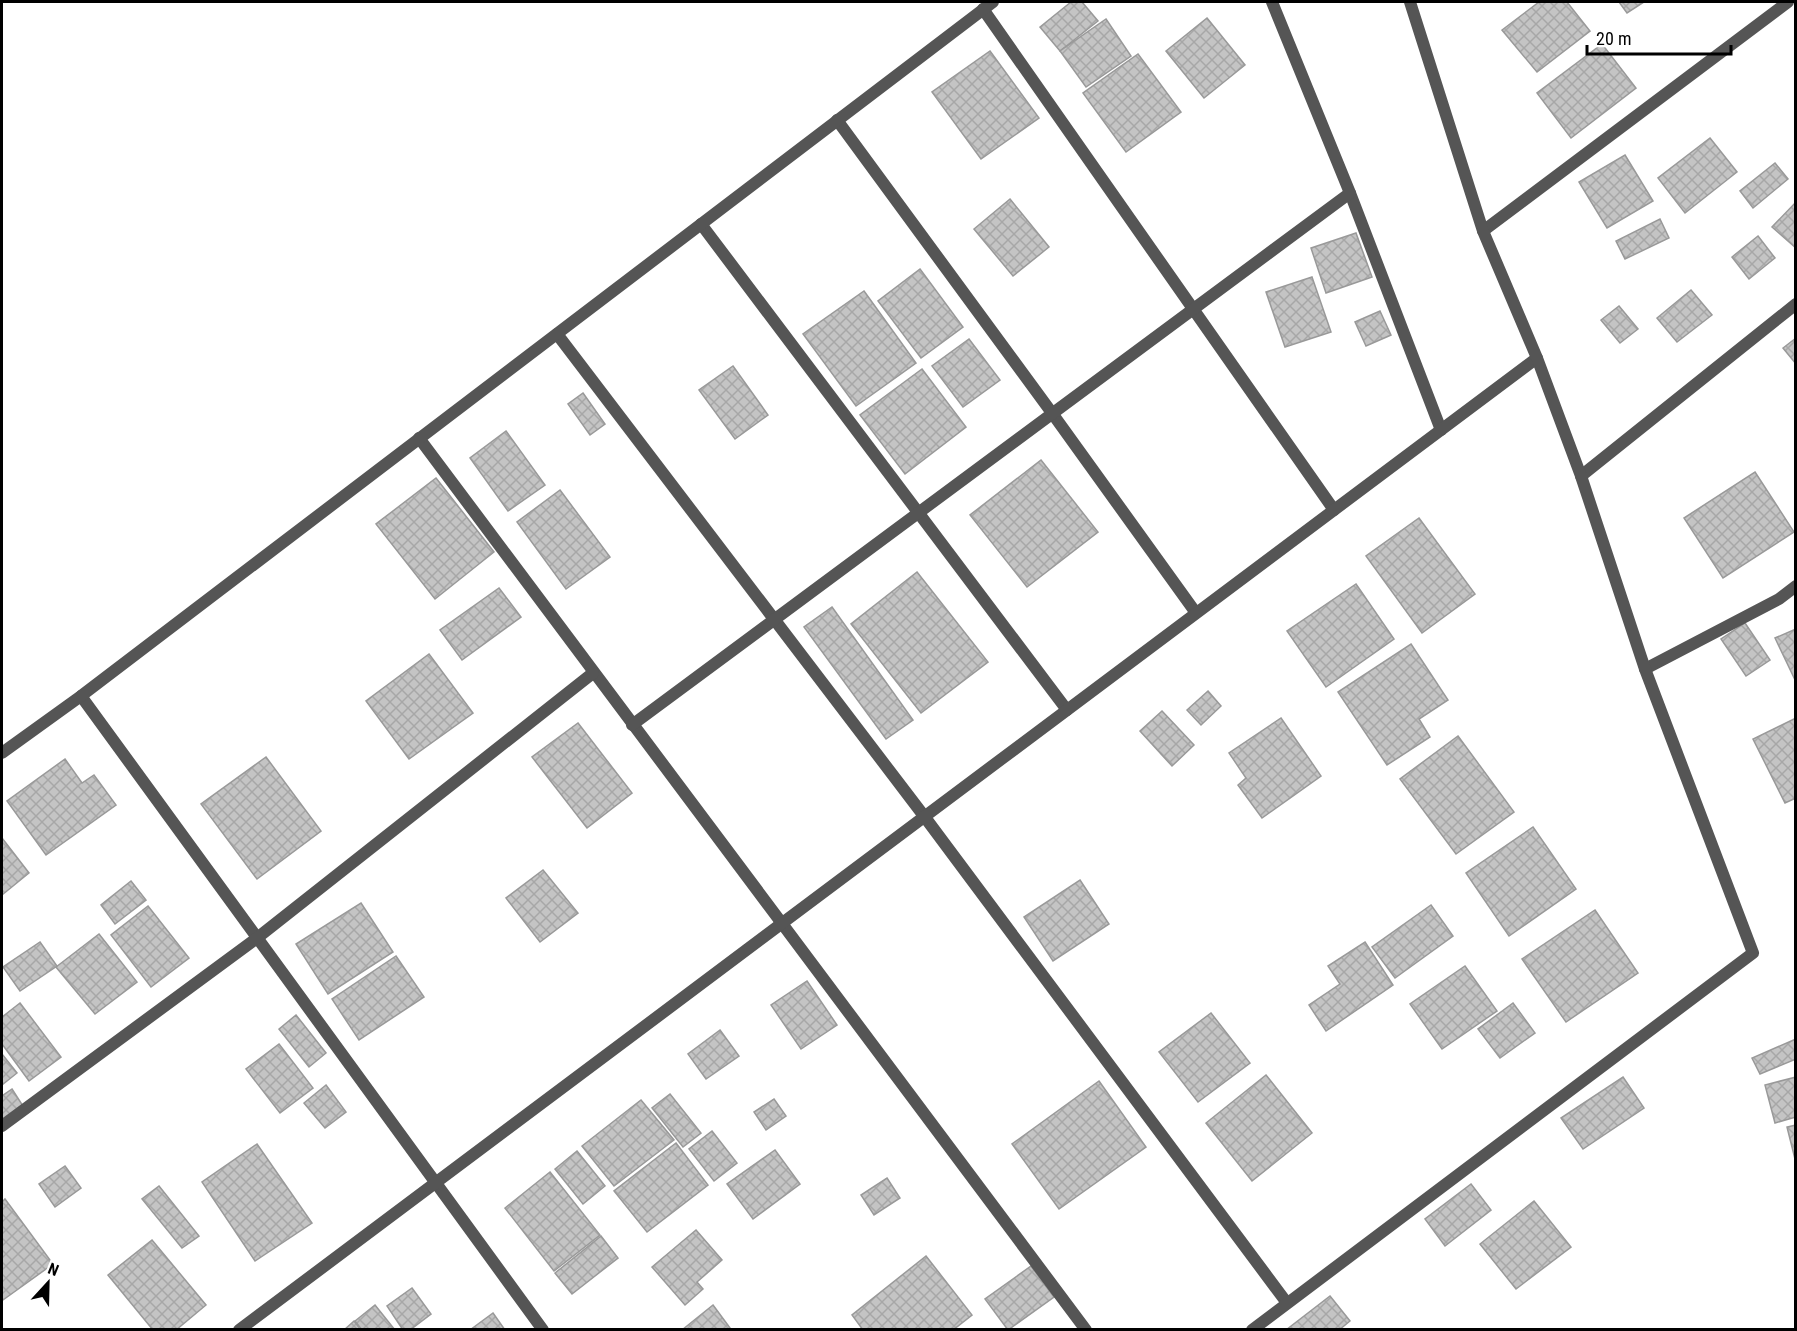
<svg xmlns="http://www.w3.org/2000/svg" width="1797" height="1331" font-family="'Roboto Condensed',sans-serif">
<defs>
<pattern id="building-cross-hatch" width="8" height="8" patternUnits="userSpaceOnUse" patternTransform="scale(1.5)"><rect width="8" height="8" fill="#c4c4c4"/><path d="M0 0l8 8M0 8l8-8" fill="none" stroke="#a7a7a7"/></pattern>
</defs>
<rect width="100%" height="100%" fill="#fff"/>
<g fill="url(#building-cross-hatch)" stroke="#999" stroke-width="1.5">
<path d="M 1071,2 L 1082,2 L 1098,21 L 1060,51 L 1040,27 Z"/>
<path d="M 1539,2 L 1567,2 L 1590,31 L 1537,72 L 1502,30 Z"/>
<path d="M 1619,2 L 1644,2 L 1627,13 Z"/>
<path d="M 1207,18 L 1245,65 L 1204,98 L 1166,51 Z"/>
<path d="M 1106,19 L 1131,56 L 1086,87 L 1060,51 Z"/>
<path d="M 1602,44 L 1636,88 L 1571,138 L 1537,93 Z"/>
<path d="M 990,51 L 1039,118 L 981,159 L 932,92 Z"/>
<path d="M 1138,54 L 1181,112 L 1126,152 L 1083,93 Z"/>
<path d="M 1710,138 L 1737,172 L 1685,213 L 1658,178 Z"/>
<path d="M 1625,155 L 1653,201 L 1607,228 L 1579,182 Z"/>
<path d="M 1775,163 L 1788,179 L 1753,208 L 1740,191 Z"/>
<path d="M 1010,199 L 1049,247 L 1013,276 L 974,229 Z"/>
<path d="M 1796,202 L 1796,248 L 1772,227 Z"/>
<path d="M 1660,219 L 1669,238 L 1625,259 L 1616,241 Z"/>
<path d="M 1356,233 L 1372,277 L 1326,293 L 1311,248 Z"/>
<path d="M 1758,236 L 1775,258 L 1749,279 L 1732,257 Z"/>
<path d="M 920,269 L 963,327 L 921,358 L 878,301 Z"/>
<path d="M 1312,277 L 1331,332 L 1285,347 L 1266,292 Z"/>
<path d="M 1691,290 L 1712,315 L 1677,342 L 1657,318 Z"/>
<path d="M 864,291 L 916,363 L 856,406 L 803,334 Z"/>
<path d="M 1619,306 L 1638,329 L 1620,343 L 1601,320 Z"/>
<path d="M 1380,311 L 1391,335 L 1366,346 L 1355,322 Z"/>
<path d="M 1796,338 L 1796,364 L 1783,348 Z"/>
<path d="M 969,339 L 1000,380 L 963,407 L 932,366 Z"/>
<path d="M 733,366 L 768,415 L 735,439 L 699,390 Z"/>
<path d="M 922,369 L 966,427 L 905,474 L 860,415 Z"/>
<path d="M 583,393 L 605,424 L 590,435 L 568,404 Z"/>
<path d="M 506,431 L 545,485 L 508,511 L 470,458 Z"/>
<path d="M 1041,460 L 1098,532 L 1027,587 L 970,515 Z"/>
<path d="M 1755,472 L 1794,532 L 1723,578 L 1684,518 Z"/>
<path d="M 436,478 L 494,552 L 435,599 L 376,524 Z"/>
<path d="M 560,490 L 610,557 L 566,589 L 517,522 Z"/>
<path d="M 1419,518 L 1475,594 L 1422,633 L 1366,556 Z"/>
<path d="M 917,572 L 988,662 L 921,713 L 851,624 Z"/>
<path d="M 1356,584 L 1394,639 L 1326,687 L 1287,631 Z"/>
<path d="M 499,588 L 521,617 L 462,660 L 440,630 Z"/>
<path d="M 832,607 L 913,720 L 886,739 L 804,627 Z"/>
<path d="M 1745,623 L 1770,660 L 1746,676 L 1721,639 Z"/>
<path d="M 1796,629 L 1796,682 L 1775,638 Z"/>
<path d="M 1411,644 L 1448,700 L 1419,719 L 1430,737 L 1387,765 L 1338,692 Z"/>
<path d="M 429,654 L 473,713 L 409,759 L 366,701 Z"/>
<path d="M 1208,691 L 1221,706 L 1201,725 L 1187,710 Z"/>
<path d="M 1162,711 L 1194,745 L 1172,766 L 1140,731 Z"/>
<path d="M 1281,718 L 1321,776 L 1262,818 L 1238,785 L 1246,778 L 1229,753 Z"/>
<path d="M 1796,718 L 1796,798 L 1785,803 L 1753,739 Z"/>
<path d="M 578,723 L 632,793 L 587,828 L 532,757 Z"/>
<path d="M 1458,736 L 1514,812 L 1456,854 L 1400,779 Z"/>
<path d="M 266,757 L 321,831 L 257,879 L 201,804 Z"/>
<path d="M 65,759 L 82,783 L 94,775 L 116,805 L 46,855 L 7,801 Z"/>
<path d="M 1533,827 L 1576,889 L 1509,936 L 1466,873 Z"/>
<path d="M 2,838 L 29,873 L 2,895 Z"/>
<path d="M 543,870 L 578,913 L 540,942 L 506,898 Z"/>
<path d="M 1080,880 L 1109,924 L 1053,961 L 1024,917 Z"/>
<path d="M 131,881 L 146,900 L 115,924 L 101,905 Z"/>
<path d="M 361,903 L 393,952 L 328,994 L 296,944 Z"/>
<path d="M 1431,905 L 1453,936 L 1395,978 L 1372,947 Z"/>
<path d="M 148,906 L 189,958 L 151,987 L 111,935 Z"/>
<path d="M 1595,910 L 1638,973 L 1566,1022 L 1522,959 Z"/>
<path d="M 99,934 L 137,982 L 95,1014 L 56,967 Z"/>
<path d="M 40,942 L 57,966 L 20,991 L 3,967 Z"/>
<path d="M 1365,942 L 1393,985 L 1326,1031 L 1309,1005 L 1340,984 L 1328,966 Z"/>
<path d="M 396,956 L 424,997 L 359,1040 L 332,999 Z"/>
<path d="M 1465,966 L 1497,1011 L 1442,1049 L 1410,1004 Z"/>
<path d="M 807,981 L 837,1025 L 801,1049 L 771,1005 Z"/>
<path d="M 20,1003 L 61,1057 L 29,1081 L 2,1044 L 2,1017 Z"/>
<path d="M 1513,1003 L 1535,1033 L 1500,1058 L 1478,1029 Z"/>
<path d="M 1211,1013 L 1250,1063 L 1198,1102 L 1159,1052 Z"/>
<path d="M 296,1015 L 326,1053 L 309,1067 L 279,1029 Z"/>
<path d="M 720,1030 L 739,1056 L 706,1079 L 688,1054 Z"/>
<path d="M 1796,1039 L 1796,1059 L 1760,1074 L 1752,1058 Z"/>
<path d="M 279,1044 L 313,1088 L 280,1113 L 246,1069 Z"/>
<path d="M 2,1054 L 17,1073 L 2,1085 Z"/>
<path d="M 1266,1075 L 1312,1133 L 1252,1181 L 1206,1123 Z"/>
<path d="M 1623,1077 L 1644,1108 L 1583,1149 L 1561,1118 Z"/>
<path d="M 1796,1077 L 1796,1117 L 1775,1123 L 1765,1085 Z"/>
<path d="M 1099,1081 L 1146,1147 L 1059,1209 L 1012,1144 Z"/>
<path d="M 326,1085 L 346,1112 L 325,1128 L 304,1103 Z"/>
<path d="M 12,1089 L 23,1106 L 2,1120 L 2,1096 Z"/>
<path d="M 670,1094 L 701,1133 L 683,1147 L 652,1108 Z"/>
<path d="M 774,1099 L 786,1116 L 766,1130 L 754,1112 Z"/>
<path d="M 641,1100 L 674,1140 L 614,1186 L 582,1146 Z"/>
<path d="M 1796,1125 L 1796,1163 L 1787,1127 Z"/>
<path d="M 712,1131 L 737,1163 L 714,1181 L 689,1149 Z"/>
<path d="M 676,1143 L 708,1185 L 647,1232 L 614,1191 Z"/>
<path d="M 257,1144 L 312,1223 L 255,1261 L 202,1182 Z"/>
<path d="M 775,1150 L 800,1184 L 753,1219 L 727,1184 Z"/>
<path d="M 577,1151 L 605,1186 L 583,1204 L 555,1169 Z"/>
<path d="M 65,1166 L 81,1188 L 55,1207 L 39,1184 Z"/>
<path d="M 550,1172 L 600,1235 L 554,1271 L 505,1208 Z"/>
<path d="M 887,1178 L 900,1198 L 874,1215 L 861,1195 Z"/>
<path d="M 1471,1184 L 1491,1210 L 1445,1246 L 1425,1219 Z"/>
<path d="M 159,1186 L 199,1236 L 182,1248 L 142,1199 Z"/>
<path d="M 5,1199 L 53,1264 L 3,1300 L 2,1298 L 2,1202 Z"/>
<path d="M 1534,1201 L 1571,1247 L 1516,1289 L 1480,1244 Z"/>
<path d="M 696,1230 L 722,1260 L 697,1282 L 703,1289 L 685,1305 L 652,1267 Z"/>
<path d="M 601,1236 L 618,1258 L 572,1294 L 555,1273 Z"/>
<path d="M 152,1240 L 206,1305 L 176,1330 L 153,1330 L 108,1275 Z"/>
<path d="M 926,1256 L 972,1315 L 953,1330 L 863,1330 L 852,1315 Z"/>
<path d="M 1031,1266 L 1054,1297 L 1008,1330 L 985,1299 Z"/>
<path d="M 412,1288 L 431,1314 L 410,1330 L 403,1330 L 387,1306 Z"/>
<path d="M 1330,1296 L 1350,1321 L 1339,1330 L 1286,1330 Z"/>
<path d="M 375,1305 L 395,1330 L 362,1330 L 355,1321 Z"/>
<path d="M 713,1305 L 730,1328 L 728,1330 L 682,1330 Z"/>
<path d="M 493,1313 L 505,1330 L 470,1330 Z"/>
<path d="M 354,1321 L 361,1330 L 344,1330 Z"/>
</g>
<g fill="none" stroke-linecap="round" stroke-linejoin="round">
<g stroke="#555" stroke-width="12">
<path d="M 1272,2 L 1350,193 L 1441,430"/>
<path d="M 983,9 L 1334,510"/>
<path d="M 837,120 L 1052,413 L 1196,613"/>
<path d="M 701,224 L 1067,710"/>
<path d="M 1483,231 L 1788,2"/>
<path d="M 557,334 L 924,816 L 1287,1303"/>
<path d="M 419,438 L 1086,1330"/>
<path d="M 1581,476 L 1796,304"/>
<path d="M 1645,669 L 1779,599 L 1796,586"/>
<path d="M 81,696 L 543,1330"/>
<path d="M 632,725 L 1350,193"/>
<path d="M 2,753 L 81,696 L 993,2"/>
<path d="M 2,1126 L 257,938 L 593,673"/>
<path d="M 239,1330 L 1537,358"/>
<path d="M 1252,1330 L 1753,953 L 1645,669 L 1581,476 L 1537,358 L 1483,231 L 1410,2"/>
</g>
</g>
<rect width="1797" height="1331" fill="none" stroke="#000000" stroke-width="6"/>
<g transform="translate(48 1283) rotate(22)" stroke="#ffffff" stroke-width="4.5" paint-order="stroke">
<path d="M0-4.5L10 22L0 15L-10 22Z" fill="#000000"/>
<text y="-9" font-size="16" font-weight="bold" text-anchor="middle" fill="#000000">N</text>
</g>
<path d="M1587 45v9h144v-9" fill="none" stroke="#000000" stroke-width="3"/>
<text x="1596" y="45" font-size="18" fill="#000000" stroke="#ffffff" stroke-width="4.5" paint-order="stroke">20 m</text>
</svg>
